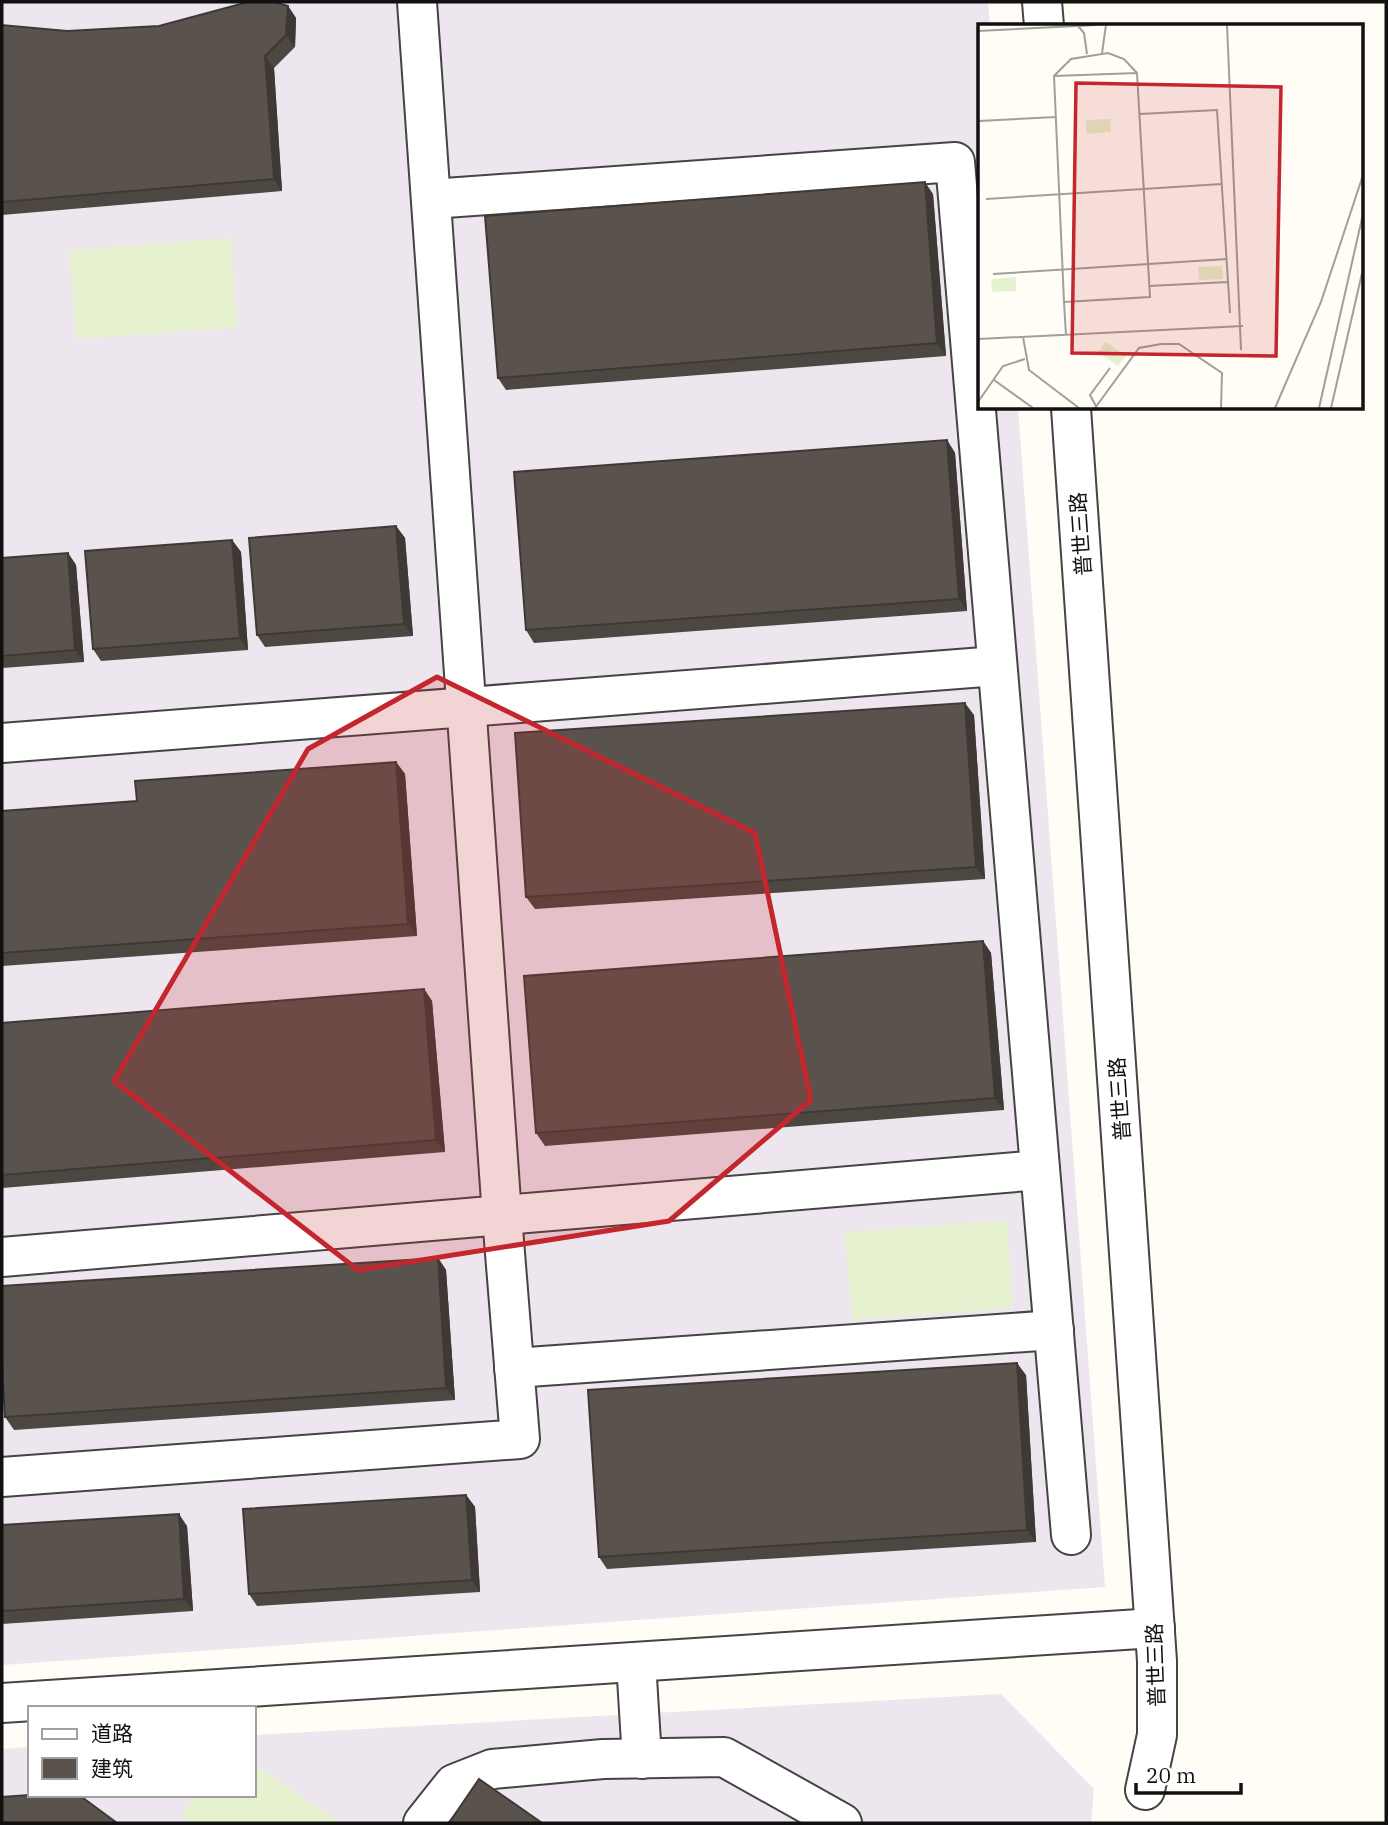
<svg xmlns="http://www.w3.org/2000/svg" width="1388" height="1825" font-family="'IBM Plex Serif','Noto Sans SC',serif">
<rect width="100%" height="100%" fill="#fffdf5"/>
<g fill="#eee6ef">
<path d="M 2,2 L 988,2 L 990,26 L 980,26 L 980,408 L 1018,408 L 1105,1587 L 2,1665 Z"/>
<path d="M 1001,1694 L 1094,1789 L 1091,1823 L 2,1823 L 2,1749 L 30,1747 L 30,1795 L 254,1795 L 254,1735 Z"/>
</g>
<g fill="#e6f2cf">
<path d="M 231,238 L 237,328 L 76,339 L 69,250 Z"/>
<path d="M 1007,1220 L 1013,1308 L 852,1320 L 845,1232 Z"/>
<path d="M 254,1764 L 341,1823 L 191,1823 L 181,1816 L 195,1795 L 254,1795 Z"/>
</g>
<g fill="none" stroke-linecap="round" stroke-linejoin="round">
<defs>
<g id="minor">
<path d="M 1042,2 L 1044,26"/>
<path d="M 431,199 L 955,162 L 1071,1535"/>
<path d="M 1071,408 L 1157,1661 L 1157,1735 L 1145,1790"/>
<path d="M 2,743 L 997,666"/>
<path d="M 2,1257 L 1040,1170"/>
<path d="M 514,1368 L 1054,1330"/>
<path d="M 2,1477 L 520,1439 L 502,1216 L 417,2"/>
<path d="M 636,1662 L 642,1759"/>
<path d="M 2,1703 L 1155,1628"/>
<path d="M 423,1823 L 454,1784 L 492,1769 L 603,1759 L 724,1757 L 842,1823"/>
</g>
</defs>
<use href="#minor" stroke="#444" stroke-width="42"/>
<use href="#minor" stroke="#fff" stroke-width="38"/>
</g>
<g fill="#4d4742">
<path d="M 288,6 L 296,18 L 295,47 L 274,68 L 282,191 L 2,215 L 2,25 L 67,31 L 159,26 Z"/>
<path d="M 933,194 L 946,356 L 506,390 L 498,378 Z"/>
<path d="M 947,440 L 955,453 L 967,611 L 534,643 L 526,630 Z"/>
<path d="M 396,526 L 405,538 L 413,636 L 265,647 L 257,635 Z"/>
<path d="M 232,540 L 241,552 L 248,650 L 101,661 L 93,649 Z"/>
<path d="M 68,553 L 76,565 L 84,662 L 2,668 L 2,558 Z"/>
<path d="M 974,715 L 985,879 L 535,909 L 526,897 Z"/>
<path d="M 396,762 L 405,774 L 417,936 L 2,966 L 2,811 L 137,801 Z"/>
<path d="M 983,941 L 991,953 L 1004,1110 L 545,1146 L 536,1133 Z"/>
<path d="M 424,989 L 432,1001 L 445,1152 L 2,1188 L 2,1023 Z"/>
<path d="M 438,1258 L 446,1270 L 455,1400 L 14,1430 L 5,1417 Z"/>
<path d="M 1026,1375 L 1036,1542 L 607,1569 L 599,1557 Z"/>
<path d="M 466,1495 L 475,1507 L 480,1592 L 257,1606 L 249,1594 Z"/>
<path d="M 2,1525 L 187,1526 L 193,1611 L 2,1624 Z"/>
</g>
<g fill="#3f3936">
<path d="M 288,6 L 296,18 L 295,47 L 286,35 Z"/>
<path d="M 265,56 L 274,68 L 282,191 L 274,179 Z"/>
<path d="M 925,182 L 933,194 L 946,356 L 937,343 Z"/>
<path d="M 947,440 L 955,453 L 967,611 L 959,599 Z"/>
<path d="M 396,526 L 405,538 L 413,636 L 404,624 Z"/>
<path d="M 232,540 L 241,552 L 248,650 L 240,638 Z"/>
<path d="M 68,553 L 76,565 L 84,662 L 75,650 Z"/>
<path d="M 965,703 L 974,715 L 985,879 L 976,867 Z"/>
<path d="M 396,762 L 405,774 L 417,936 L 408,924 Z"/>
<path d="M 983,941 L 991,953 L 1004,1110 L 995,1098 Z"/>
<path d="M 424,989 L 432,1001 L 445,1152 L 436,1140 Z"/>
<path d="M 438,1258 L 446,1270 L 455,1400 L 446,1388 Z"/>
<path d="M 1017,1363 L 1026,1375 L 1036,1542 L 1027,1530 Z"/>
<path d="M 466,1495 L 475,1507 L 480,1592 L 472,1580 Z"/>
<path d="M 179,1514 L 187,1526 L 193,1611 L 184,1599 Z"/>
</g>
<g fill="#5a524d" stroke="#3f3936" stroke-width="2">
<path d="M 248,2 L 274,2 L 288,6 L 286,35 L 265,56 L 274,179 L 2,202 L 2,25 L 67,31 L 159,26 Z"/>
<path d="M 925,182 L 937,343 L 498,378 L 485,216 Z"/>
<path d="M 947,440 L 959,599 L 526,630 L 514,472 Z"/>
<path d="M 396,526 L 404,624 L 257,635 L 249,538 Z"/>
<path d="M 232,540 L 240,638 L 93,649 L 85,551 Z"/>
<path d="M 68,553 L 75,650 L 2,656 L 2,558 Z"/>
<path d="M 965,703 L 976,867 L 526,897 L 515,733 Z"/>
<path d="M 396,762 L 408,924 L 2,953 L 2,811 L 137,801 L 135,781 Z"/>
<path d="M 983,941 L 995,1098 L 536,1133 L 524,976 Z"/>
<path d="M 424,989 L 436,1140 L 2,1175 L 2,1023 Z"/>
<path d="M 438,1258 L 446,1388 L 5,1417 L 2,1365 L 2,1286 Z"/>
<path d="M 1017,1363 L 1027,1530 L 599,1557 L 588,1390 Z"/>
<path d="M 466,1495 L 472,1580 L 249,1594 L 243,1509 Z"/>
<path d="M 179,1514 L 184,1599 L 2,1611 L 2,1525 Z"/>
<path d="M 479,1779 L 542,1823 L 449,1823 Z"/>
<path d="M 30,1795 L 79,1795 L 117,1823 L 2,1823 L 2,1797 Z"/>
</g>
<path fill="#c4262e" fill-opacity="0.2" stroke="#c4262e" stroke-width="5" stroke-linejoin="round" d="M 437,677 L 755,833 L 811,1100 L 669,1221 L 358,1270 L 114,1081 L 308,749 Z"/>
<g text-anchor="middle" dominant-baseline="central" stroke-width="7" stroke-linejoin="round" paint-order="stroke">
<g font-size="21" fill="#111" stroke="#fff">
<text transform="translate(1080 534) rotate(-94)">普世三路</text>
<text transform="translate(1119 1099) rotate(-94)">普世三路</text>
<text transform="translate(1155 1665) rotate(-92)">普世三路</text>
</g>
</g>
<g transform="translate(978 24)">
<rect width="385" height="385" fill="#fffdf5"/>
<path d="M 132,95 L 133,108 L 109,110 L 108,96 ZM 244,242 L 245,255 L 221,256 L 220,243 ZM 38,253 L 38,267 L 14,268 L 13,255 ZM 128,318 L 148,332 L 140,342 L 120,328 Z" fill="#e6f2cf"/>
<path fill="none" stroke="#a09f9a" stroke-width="2" d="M 249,1 L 263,326M 100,2 L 106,9 L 109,30M 0,7 L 119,1M 124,29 L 128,1M 76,52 L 159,49M 162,90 L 239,86 L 252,289M 1,97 L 78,93M 8,175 L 244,160M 15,250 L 249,235M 171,262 L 250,258M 86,278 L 172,273 L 159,49 L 146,35 L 130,29 L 93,35 L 76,52 L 86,278 L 88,311M 45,313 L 51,346 L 101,384M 0,315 L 265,302M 16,356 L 55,384M 0,378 L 25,342 L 47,335M 117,384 L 161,324 L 183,320 L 201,320 L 244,349 L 243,384M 119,384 L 112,371 L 132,344M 297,384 L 343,278 L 385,151M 341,384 L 385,190M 353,384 L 385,245"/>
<path fill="#c4262e" fill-opacity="0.15" stroke="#c4262e" stroke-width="3.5" d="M 98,59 L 303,63 L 298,332 L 94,329 Z"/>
<rect width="385" height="385" fill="none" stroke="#111" stroke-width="3.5"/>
</g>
<rect width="1388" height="1825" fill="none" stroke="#111111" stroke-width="7"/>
<rect x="28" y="1706" width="228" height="91" fill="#ffffff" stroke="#a0a0a0" stroke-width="2"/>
<rect x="42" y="1729" width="35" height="10" fill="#ffffff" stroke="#a0a0a0" stroke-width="2"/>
<text x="91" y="1741" font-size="21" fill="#111111">道路</text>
<rect x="42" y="1758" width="35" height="21" fill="#5a524d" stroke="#a0a0a0" stroke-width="2"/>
<text x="91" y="1776" font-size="21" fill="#111111">建筑</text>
<path d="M1136 1783v10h105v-10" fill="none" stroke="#111111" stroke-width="3.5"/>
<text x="1146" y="1783" font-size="21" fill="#111111" stroke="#ffffff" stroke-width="5" paint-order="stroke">20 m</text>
</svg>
